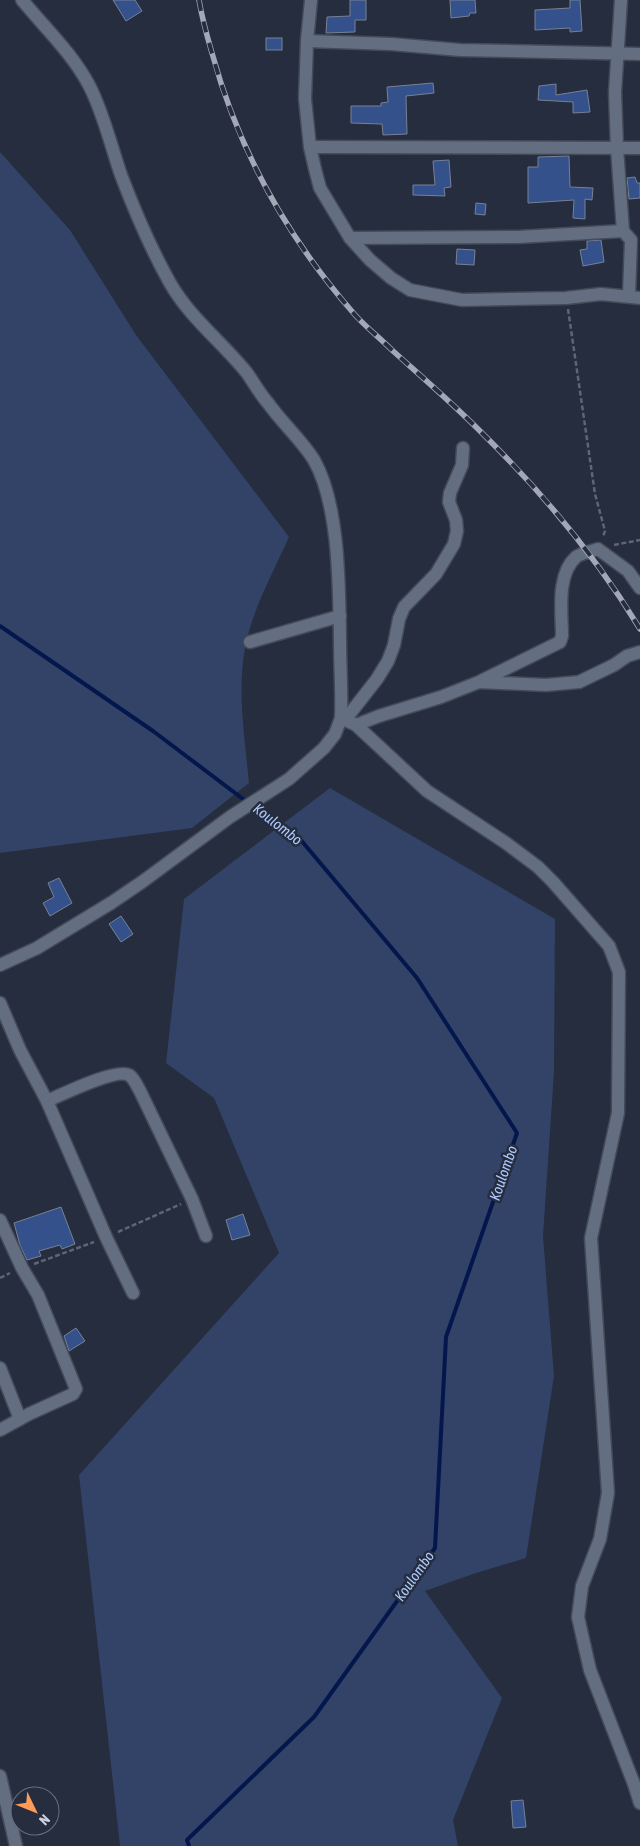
<svg xmlns="http://www.w3.org/2000/svg" width="640" height="1846" font-family="'Asap Condensed',sans-serif">
<rect width="100%" height="100%" fill="#252d3e"/>
<g fill="#324367">
<path d="M 0,152 L 70,230 L 136,335 L 289,537 C 273,573 252,610 245,648 C 237,691 245,740 249,783 L 192,828 L 0,853 Z"/>
<path d="M 330,788 L 555,919 L 554,1072 L 543,1236 L 554,1376 L 526,1558 L 473,1574 L 425,1591 L 502,1698 L 453,1820 L 458,1846 L 120,1846 L 79,1475 L 279,1253 L 214,1098 L 166,1063 L 184,899 Z"/>
</g>
<g fill="none" stroke-linecap="round" stroke-linejoin="round">
<g stroke="#04174d" stroke-width="4">
<path d="M 0,626 L 153,731 L 247,802"/>
<path d="M 189,1846 L 187,1840 L 314,1717 L 435,1548 L 446,1337 L 517,1133 L 417,978 L 300,839 L 253,806"/>
</g>
</g>
<g fill="#35518c" stroke="#778195">
<path d="M 113,0 L 135,0 L 142,11 L 126,21 Z"/>
<path d="M 350,0 L 366,0 L 366,20 L 355,20 L 355,32 L 326,33 L 327,17 L 350,16 Z"/>
<path d="M 450,0 L 475,0 L 476,13 L 470,13 L 469,16 L 451,18 Z"/>
<path d="M 570,0 L 580,0 L 582,31 L 570,32 L 570,28 L 535,30 L 535,10 L 570,8 Z"/>
<rect x="266" y="38" width="16" height="12"/>
<path d="M 433,83 L 434,93 L 406,96 L 407,134 L 383,135 L 382,124 L 351,123 L 351,106 L 381,106 L 381,103 L 388,102 L 387,87 Z"/>
<path d="M 556,84 L 556,95 L 587,90 L 590,112 L 573,113 L 573,102 L 538,100 L 539,86 Z"/>
<path d="M 569,156 L 570,187 L 593,188 L 592,200 L 585,199 L 585,219 L 573,218 L 574,200 L 528,203 L 528,167 L 538,167 L 538,157 Z"/>
<path d="M 449,160 L 451,187 L 444,188 L 445,196 L 413,195 L 413,185 L 435,185 L 433,161 Z"/>
<path d="M 635,177 L 637,183 L 640,183 L 640,198 L 629,199 L 627,178 Z"/>
<path d="M 476,203 L 486,204 L 485,215 L 475,214 Z"/>
<path d="M 601,240 L 604,262 L 583,266 L 580,250 L 587,249 L 587,241 Z"/>
<path d="M 457,249 L 475,250 L 474,265 L 456,264 Z"/>
<path d="M 59,878 L 72,903 L 50,916 L 43,903 L 54,897 L 48,883 Z"/>
<path d="M 121,916 L 133,934 L 121,942 L 109,924 Z"/>
<path d="M 61,1207 L 75,1244 L 62,1249 L 60,1245 L 39,1251 L 41,1256 L 27,1260 L 20,1245 L 14,1223 Z"/>
<path d="M 243,1214 L 250,1235 L 232,1240 L 226,1220 Z"/>
<path d="M 76,1328 L 85,1341 L 69,1351 L 64,1336 Z"/>
<path d="M 523,1800 L 526,1827 L 513,1828 L 511,1801 Z"/>
</g>
<g fill="none" stroke-linecap="round" stroke-linejoin="round">
<defs>
<g id="minor">
<path d="M 311,0 L 307,41 L 305,99 L 310,147 L 315,169 L 320,188 L 350,238 L 370,260 L 391,278 L 410,290 L 462,300 L 566,298 L 601,294 L 640,298"/>
<path d="M 621,0 L 615,92 L 617,148 L 623,231 L 631,240 L 629,296"/>
<path d="M 307,41 L 391,44 L 460,50 L 640,54"/>
<path d="M 310,147 L 640,148"/>
<path d="M 350,238 L 518,237 L 623,231"/>
<path d="M 250,642 L 340,616"/>
<path d="M 481,681 L 560,642 L 562,636 C 562,612 556,575 576,557 C 581,553 592,551 598,549 L 628,571 L 640,588"/>
<path d="M 341,718 L 356,725 L 427,791 L 506,843 L 538,867 L 553,882 L 609,946 L 619,972 L 618,1113 L 591,1238 L 608,1493 L 600,1539 L 582,1586 L 578,1617 L 590,1670 L 634,1784 L 640,1803"/>
<path d="M 345,720 L 377,679 L 388,661 L 394,645 L 399,619 L 404,607 L 436,574 L 454,544 L 457,531 L 456,520 L 449,502 L 450,493 L 462,465 L 463,448"/>
<path d="M 356,725 L 379,716 L 441,697 L 479,682 L 546,685 L 579,682 L 614,665 L 627,656 L 640,652"/>
<path d="M 0,965 L 37,948 L 111,903 L 142,882 L 230,817 L 289,779 L 324,748 L 335,734 L 341,718 C 342,692 340,667 340,641 C 339,589 340,506 314,460 C 301,439 282,423 268,403 C 260,394 254,383 247,373 C 222,342 190,318 170,283 C 151,249 135,212 121,175 C 111,146 104,115 90,87 C 73,54 46,29 22,0"/>
<path d="M 0,1003 L 20,1050 L 47,1101 L 106,1237 L 133,1293"/>
<path d="M 47,1101 C 61,1095 116,1068 129,1075 C 134,1078 137,1086 140,1091 L 192,1199 L 206,1236"/>
<path d="M 0,1220 L 22,1268 L 38,1295 L 76,1389 L 73,1394 L 29,1414 L 0,1430"/>
<path d="M 0,1368 L 20,1419"/>
</g>
<path id="tertiary" d="M 0,1776 L 16,1846"/>
</defs>
<use href="#minor" stroke="#434a58" stroke-width="15"/>
<use href="#tertiary" stroke="#434a58" stroke-width="15"/>
<g stroke="#5e6574" stroke-width="2.5" stroke-dasharray="5 2.5" stroke-linecap="butt">
<path d="M 568,309 L 595,494 L 605,531 L 603,537"/>
<path d="M 614,545 L 640,540"/>
<path d="M 118,1232 L 181,1204"/>
<path d="M 34,1264 L 94,1242"/>
<path d="M 0,1278 L 10,1273"/>
</g>
<use href="#minor" stroke="#646e81" stroke-width="12"/>
<use href="#tertiary" stroke="#646e81" stroke-width="12"/>
<defs>
<path id="rail" d="M 199,0 C 202,18 207,36 212,53 C 239,152 288,239 356,316 C 367,328 381,339 393,351 C 422,377 452,403 480,431 C 540,490 596,556 640,629"/>
</defs>
<use href="#rail" stroke="#a2a8b5" stroke-width="5.5"/>
<use href="#rail" stroke="#252d3e" stroke-width="4" stroke-dasharray="11" stroke-linecap="butt"/>
</g>
<g text-anchor="middle" dominant-baseline="central" stroke-width="5" stroke-linejoin="round" paint-order="stroke">
<g font-size="15" font-style="italic" fill="#aec9fe" stroke="#252d3e">
<text transform="translate(278 824) rotate(38)">Koulombo</text>
<text transform="translate(503 1173) rotate(-71)">Koulombo</text>
<text transform="translate(414 1576) rotate(-55)">Koulombo</text>
</g>
</g>
<g transform="translate(35 1811) rotate(133)"><circle r="24" fill="#252d3e" stroke="#686f7e"/>
<path d="M0-4L9 19L0 12L-9 19Z" fill="#fe9c57"/>
<text y="-8" font-size="14" font-weight="bold" text-anchor="middle" fill="#ccd2dd">N</text>
</g>
</svg>
